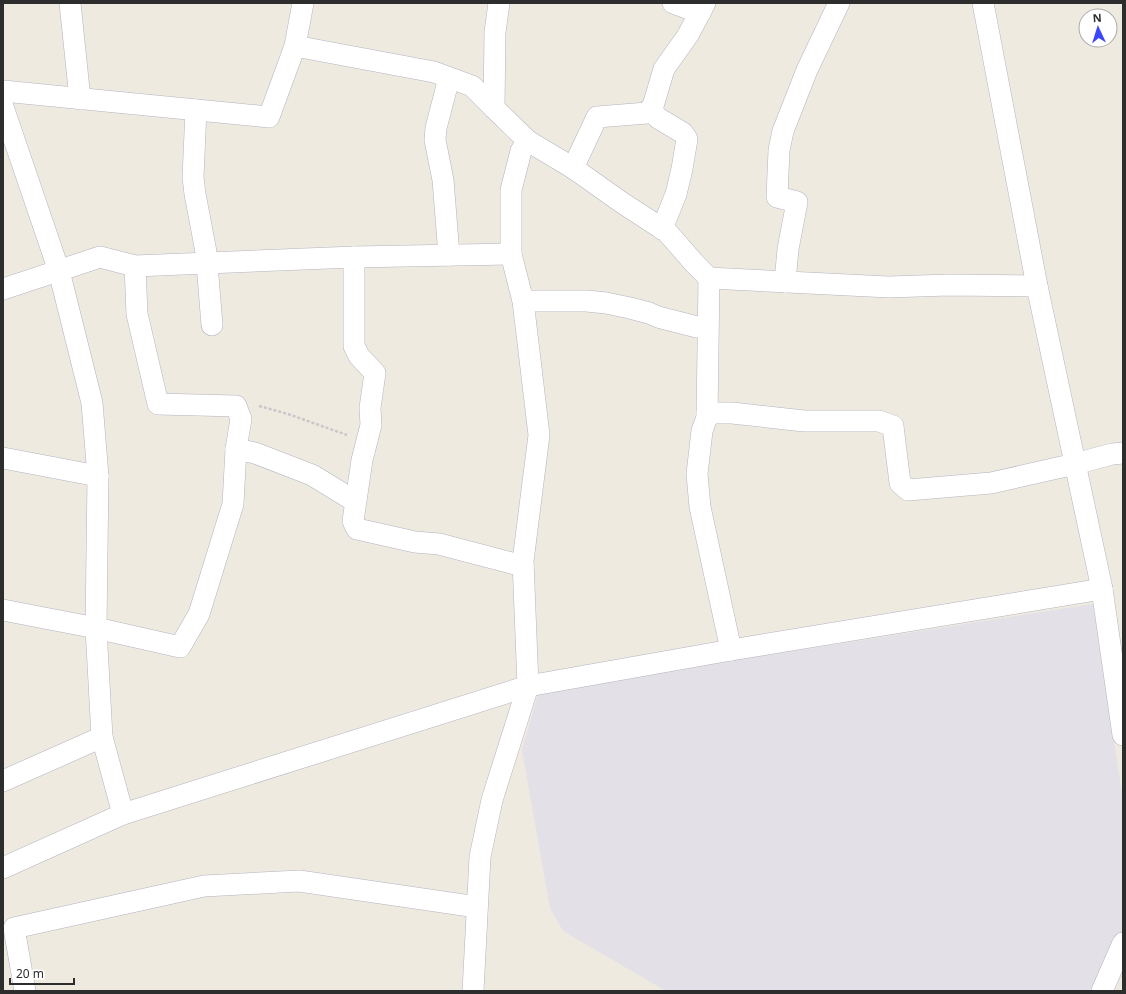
<svg xmlns="http://www.w3.org/2000/svg" width="1126" height="994" font-family="'Noto Sans',sans-serif">
<rect width="100%" height="100%" fill="#eeeae0"/>
<path fill="#e3e0e7" d="M 1093,604 L 1123,800 L 1123,930 L 1096,991 L 666,991 L 563,931 L 550,908 L 522,750 L 539,691 Z"/>
<g fill="none" stroke-linecap="round" stroke-linejoin="round">
<defs>
<g id="minor">
<path d="M 70,3 L 80,99"/>
<path d="M 499,3 L 495,32 L 494,108 L 528,141 L 573,168 L 621,202 L 667,232 L 695,264 L 709,278 L 889,287 L 949,285 L 1037,286"/>
<path d="M 673,3 L 700,13"/>
<path d="M 983,3 L 1037,286 L 1102,589 L 1123,735"/>
<path d="M 295,46 L 434,72 L 472,86 L 494,108"/>
<path d="M 3,91 L 269,117 L 295,46 L 303,3"/>
<path d="M 3,107 L 59,271 L 92,403 L 98,476 L 96,628 L 102,737 L 123,814"/>
<path d="M 650,109 L 658,118 L 683,133 L 687,139 L 682,169 L 676,194 L 662,229"/>
<path d="M 196,110 L 193,177 L 195,194 L 206,252 L 212,325"/>
<path d="M 573,168 L 597,117 L 647,113 L 653,106 L 664,69 L 688,35 L 705,3"/>
<path d="M 449,255 L 443,180 L 435,140 L 436,128 L 449,78"/>
<path d="M 354,257 L 354,346 L 359,356 L 375,373 L 370,408 L 371,425 L 362,460 L 353,521 L 357,529 L 415,542 L 439,544 L 523,566"/>
<path d="M 709,278 L 707,417 L 702,431 L 697,474 L 700,507 L 731,650"/>
<path d="M 785,282 L 788,249 L 797,202 L 777,197 L 779,150 L 783,131 L 807,70 L 839,3"/>
<path d="M 3,289 L 100,257 L 135,266 L 354,257 L 511,254"/>
<path d="M 523,301 L 587,301 L 606,303 L 630,308 L 649,313 L 658,317 L 697,327 L 708,327"/>
<path d="M 707,413 L 732,413 L 804,421 L 879,421 L 893,426 L 900,483 L 908,490 L 991,483 L 1075,464 L 1112,454 L 1123,453"/>
<path d="M 236,449 L 255,453 L 312,475 L 348,497 L 356,498"/>
<path d="M 3,458 L 98,476"/>
<path d="M 3,610 L 96,628 L 180,647 L 199,614 L 233,504 L 236,449 L 241,419 L 236,406 L 158,404 L 137,314 L 135,266"/>
<path d="M 3,781 L 102,737"/>
<path d="M 3,868 L 123,814 L 528,686 L 731,650 L 1102,589"/>
<path d="M 25,991 L 14,928 L 204,886 L 299,881 L 477,907"/>
<path d="M 473,991 L 480,857 L 492,800 L 528,686 L 523,561 L 539,435 L 523,301 L 511,254 L 511,190 L 521,151 L 528,141"/>
<path d="M 1102,991 L 1123,943"/>
</g>
</defs>
<use href="#minor" stroke="#b3b3c0" stroke-width="22"/>
<path stroke="#c8c8c8" stroke-width="2.5" stroke-dasharray="3 2" stroke-linecap="butt" d="M 259,406 L 288,414 L 347,435"/>
<use href="#minor" stroke="#fff" stroke-width="21"/>
</g>
<rect width="1126" height="994" fill="none" stroke="#2d2d2d" stroke-width="8"/>
<g transform="translate(1098 28) rotate(356)"><circle r="19" fill="#ffffff" stroke="#ababab"/>
<path d="M0-3L7 15L0 10L-7 15Z" fill="#3e46fd"/>
<text y="-6" font-size="11" font-weight="bold" text-anchor="middle" fill="#2d2d2d">N</text>
</g>
<path d="M10 978v6h64v-6" fill="none" stroke="#2d2d2d" stroke-width="2"/>
<text x="16" y="978" font-size="12" fill="#2d2d2d" stroke="#ffffff" stroke-width="3" paint-order="stroke">20 m</text>
</svg>
